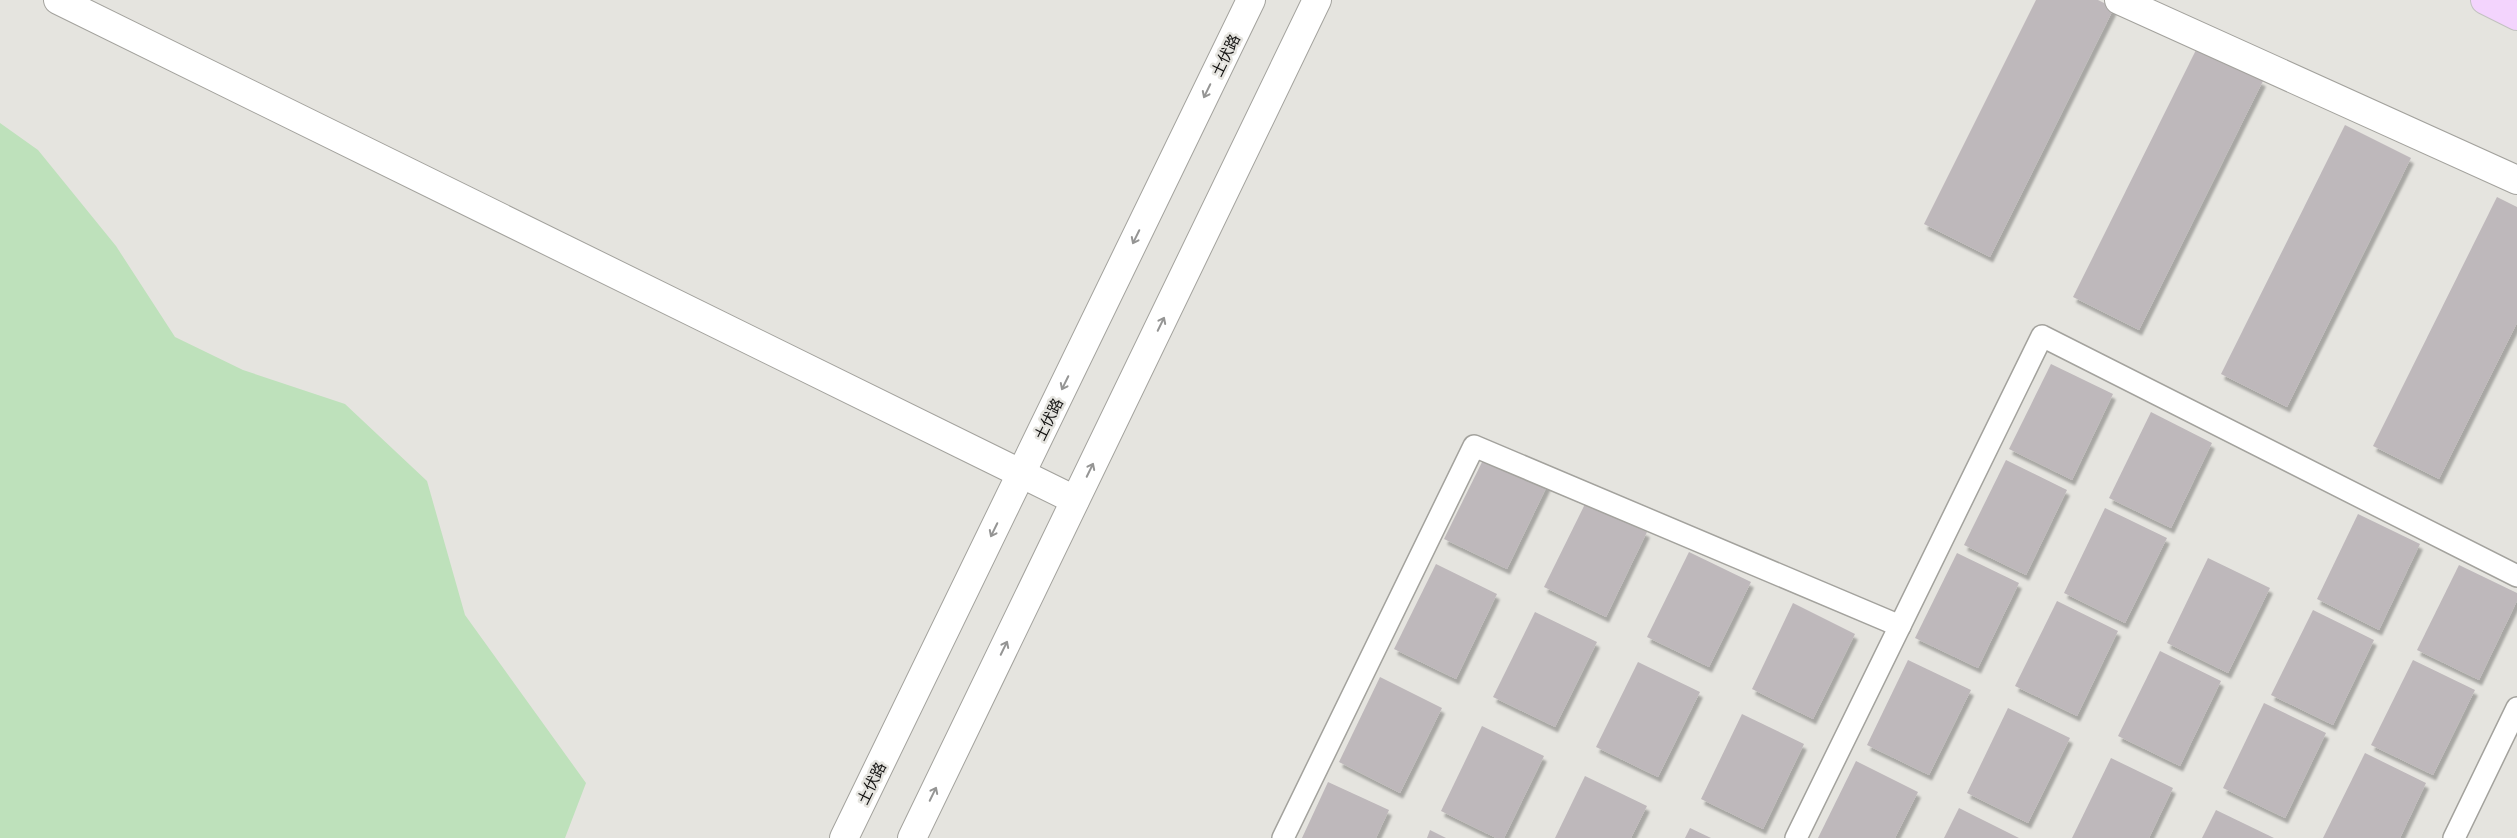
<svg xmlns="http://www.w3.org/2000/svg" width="2517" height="838" font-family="'Playfair Display','Noto Sans SC',serif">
<defs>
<filter id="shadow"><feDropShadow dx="3" dy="5.5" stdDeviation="1" flood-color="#0004"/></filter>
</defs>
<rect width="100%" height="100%" fill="#e5e4df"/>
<path fill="#bee1bb" d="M 0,123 L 38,150 L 116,246 L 175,337 L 243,370 L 345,404 L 427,481 L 465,615 L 586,783 L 565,838 L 0,838 Z"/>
<g fill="#beb8bb" filter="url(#shadow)">
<path d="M 2036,0 L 2098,0 L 2114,8 L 1990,257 L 1924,224 Z"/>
<path d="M 2197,48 L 2263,81 L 2139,330 L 2073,297 Z"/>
<path d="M 2345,125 L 2411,158 L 2287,407 L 2221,374 Z"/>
<path d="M 2497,197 L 2517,207 L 2517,323 L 2439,479 L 2373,446 Z"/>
<path d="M 2051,364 L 2113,394 L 2072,480 L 2009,449 Z"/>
<path d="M 2151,412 L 2212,443 L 2171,528 L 2109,498 Z"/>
<path d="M 1486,454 L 1548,484 L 1507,569 L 1444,539 Z"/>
<path d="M 2006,460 L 2067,490 L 2026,575 L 1964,545 Z"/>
<path d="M 1586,502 L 1647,532 L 1606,617 L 1544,587 Z"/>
<path d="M 2105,508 L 2167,538 L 2125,623 L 2064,593 Z"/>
<path d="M 2358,514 L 2420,544 L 2379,630 L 2317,599 Z"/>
<path d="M 1689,552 L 1751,582 L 1709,667 L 1647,637 Z"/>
<path d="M 1957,553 L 2019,583 L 1978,668 L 1915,638 Z"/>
<path d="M 2208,558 L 2270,588 L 2228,673 L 2167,643 Z"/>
<path d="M 1436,564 L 1497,594 L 1456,679 L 1394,649 Z"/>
<path d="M 2459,565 L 2517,593 L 2517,601 L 2479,680 L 2417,650 Z"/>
<path d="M 2057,601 L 2118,631 L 2077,716 L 2015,686 Z"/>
<path d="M 1793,603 L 1855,634 L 1813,719 L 1752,689 Z"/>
<path d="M 2313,610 L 2374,640 L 2333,725 L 2271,695 Z"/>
<path d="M 1535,612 L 1597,642 L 1555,727 L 1493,697 Z"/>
<path d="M 2160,651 L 2221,681 L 2180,766 L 2118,736 Z"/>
<path d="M 1908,660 L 1971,690 L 1929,775 L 1867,745 Z"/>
<path d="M 2413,660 L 2475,690 L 2433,775 L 2371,745 Z"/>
<path d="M 1638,662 L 1700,692 L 1658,777 L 1596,747 Z"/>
<path d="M 1380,677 L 1442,708 L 1400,793 L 1339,762 Z"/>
<path d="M 2264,703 L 2326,733 L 2285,818 L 2223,788 Z"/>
<path d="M 2008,708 L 2070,738 L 2028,823 L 1967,793 Z"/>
<path d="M 1742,714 L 1804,744 L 1763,829 L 1701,799 Z"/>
<path d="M 1482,726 L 1544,756 L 1504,838 L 1496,838 L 1441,811 Z"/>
<path d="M 2365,753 L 2426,783 L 2400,838 L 2323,838 Z"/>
<path d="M 2111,758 L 2173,788 L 2149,838 L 2072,838 Z"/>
<path d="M 1856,761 L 1918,792 L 1895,838 L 1818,838 Z"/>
<path d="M 1585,776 L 1647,806 L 1631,838 L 1555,838 Z"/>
<path d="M 1328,782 L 1389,810 L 1376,838 L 1302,838 Z"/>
<path d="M 1959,808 L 2019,838 L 1944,838 Z"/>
<path d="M 2216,810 L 2274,838 L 2202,838 Z"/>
<path d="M 1690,828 L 1711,838 L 1685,838 Z"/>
<path d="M 1430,830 L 1446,838 L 1427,838 Z"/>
</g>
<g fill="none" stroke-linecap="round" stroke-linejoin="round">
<defs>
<g id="service">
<path d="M 1283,838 L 1474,446 L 1900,626"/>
<path d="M 1796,838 L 2042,336 L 2517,576"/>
<path d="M 2454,838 L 2517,708"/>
</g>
<path id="minor" d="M 2119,0 L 2517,180"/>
<path id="tertiary" d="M 58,0 L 1075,500"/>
<g id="secondary">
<path d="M 844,838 L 1251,0"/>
<path d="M 912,838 L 1317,0"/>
</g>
<path id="primary" d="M 2485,0 L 2517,16"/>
</defs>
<use href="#service" stroke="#a3a29d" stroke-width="24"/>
<use href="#minor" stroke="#a3a29d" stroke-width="30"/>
<use href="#tertiary" stroke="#a3a29d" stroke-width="30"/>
<use href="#secondary" stroke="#a3a29d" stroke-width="30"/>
<use href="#primary" stroke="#c2c2c1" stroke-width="30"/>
<use href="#service" stroke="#fff" stroke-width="21"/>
<use href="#minor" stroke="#fff" stroke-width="28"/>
<use href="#tertiary" stroke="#fff" stroke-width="28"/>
<use href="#secondary" stroke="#fff" stroke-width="28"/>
<use href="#primary" stroke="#f3d4fd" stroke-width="28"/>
</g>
<defs><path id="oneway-shaft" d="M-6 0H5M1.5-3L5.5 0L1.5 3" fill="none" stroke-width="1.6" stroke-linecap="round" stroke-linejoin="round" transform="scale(1.25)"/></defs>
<g stroke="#959594">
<use href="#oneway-shaft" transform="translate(1207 91) rotate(116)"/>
<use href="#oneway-shaft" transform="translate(1136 237) rotate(116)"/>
<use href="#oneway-shaft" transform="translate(1161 324) rotate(-64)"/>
<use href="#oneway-shaft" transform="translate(1065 383) rotate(116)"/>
<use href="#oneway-shaft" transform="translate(1090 470) rotate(-64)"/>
<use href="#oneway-shaft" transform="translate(994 530) rotate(116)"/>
<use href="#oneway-shaft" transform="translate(1004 648) rotate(-64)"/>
<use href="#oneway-shaft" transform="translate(933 794) rotate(-64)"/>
</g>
<g text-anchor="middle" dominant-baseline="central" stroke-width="5" stroke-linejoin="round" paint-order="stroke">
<g font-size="15" fill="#141312" stroke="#e5e4df">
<text transform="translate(1225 55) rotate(-64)">土伏路</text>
<text transform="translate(1048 419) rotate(-64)">土伏路</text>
<text transform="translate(871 783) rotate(-64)">土伏路</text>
</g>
</g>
</svg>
